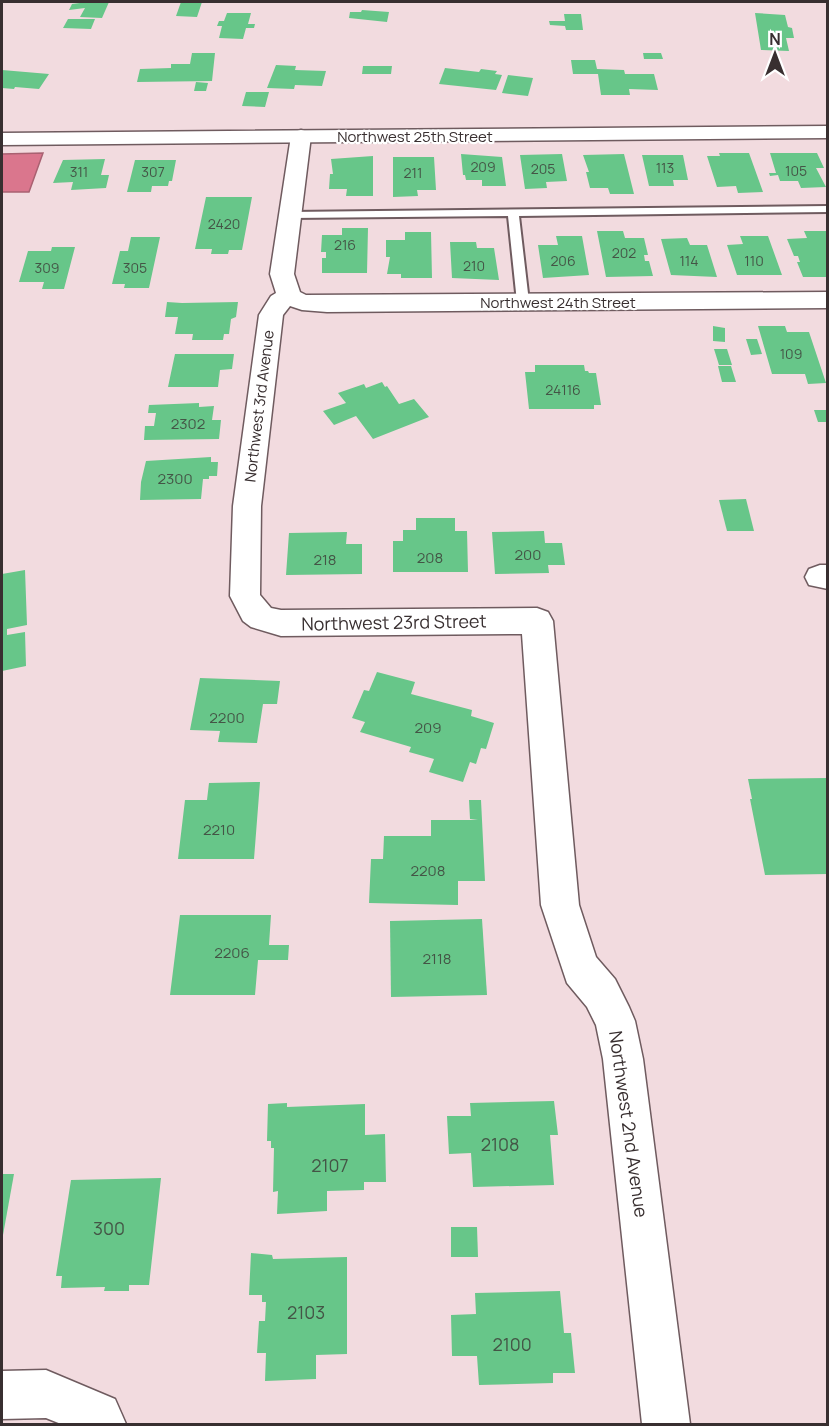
<svg xmlns="http://www.w3.org/2000/svg" width="829" height="1426" font-family="Manrope,sans-serif">
<rect width="100%" height="100%" fill="#f2dbdf"/>
<path fill="#da768d" stroke="#a96171" stroke-width="1.5" d="M 43,153 L 29,192 L 2,192 L 2,154 Z"/>
<g fill="#67c689">
<path d="M 88,2 L 109,2 L 102,18 L 80,17 L 85,8 L 69,10 L 72,4 Z"/>
<path d="M 181,2 L 202,2 L 197,17 L 176,16 Z"/>
<path d="M 362,10 L 389,12 L 387,22 L 349,18 L 350,12 L 361,12 Z"/>
<path d="M 227,13 L 251,13 L 248,24 L 255,24 L 254,28 L 246,28 L 243,39 L 219,38 L 222,26 L 217,26 L 219,21 L 224,21 Z"/>
<path d="M 755,13 L 785,15 L 788,27 L 792,28 L 794,38 L 786,38 L 789,51 L 761,50 Z"/>
<path d="M 564,14 L 581,14 L 583,30 L 566,30 L 565,26 L 550,25 L 549,21 L 565,21 Z"/>
<path d="M 68,19 L 95,19 L 91,29 L 63,28 Z"/>
<path d="M 192,53 L 215,53 L 212,81 L 137,82 L 140,69 L 171,68 L 171,64 L 190,64 Z"/>
<path d="M 643,53 L 661,53 L 663,59 L 644,59 Z"/>
<path d="M 571,60 L 595,60 L 597,69 L 624,70 L 625,74 L 654,74 L 658,90 L 629,89 L 630,95 L 601,95 L 598,74 L 573,74 Z"/>
<path d="M 276,65 L 296,66 L 295,70 L 326,71 L 322,86 L 295,85 L 294,89 L 267,88 Z"/>
<path d="M 363,66 L 392,66 L 391,74 L 362,74 Z"/>
<path d="M 445,68 L 479,72 L 481,69 L 497,71 L 495,74 L 502,75 L 496,90 L 439,84 Z"/>
<path d="M 2,70 L 49,74 L 39,89 L 15,87 L 14,89 L 2,88 Z"/>
<path d="M 508,75 L 533,78 L 528,96 L 502,93 Z"/>
<path d="M 196,82 L 208,83 L 206,91 L 194,91 Z"/>
<path d="M 246,92 L 269,92 L 265,107 L 242,106 Z"/>
<path d="M 719,153 L 749,153 L 763,192 L 738,193 L 736,186 L 717,187 L 707,156 L 720,156 Z"/>
<path d="M 770,153 L 817,153 L 824,168 L 816,168 L 826,187 L 801,188 L 798,181 L 780,181 L 778,175 L 770,176 L 769,173 L 776,173 Z"/>
<path d="M 461,154 L 502,157 L 506,186 L 482,186 L 482,180 L 466,180 L 465,175 L 463,175 Z"/>
<path d="M 562,154 L 567,181 L 546,182 L 547,188 L 525,189 L 520,155 Z"/>
<path d="M 624,154 L 634,194 L 610,194 L 608,188 L 590,188 L 586,172 L 589,172 L 583,155 Z"/>
<path d="M 642,155 L 683,155 L 688,180 L 673,180 L 674,186 L 649,186 Z"/>
<path d="M 373,156 L 373,196 L 346,196 L 347,189 L 329,189 L 330,174 L 333,174 L 331,159 Z"/>
<path d="M 393,157 L 434,157 L 436,190 L 417,190 L 418,196 L 393,197 Z"/>
<path d="M 105,159 L 101,175 L 109,175 L 106,188 L 71,190 L 73,182 L 53,183 L 63,160 Z"/>
<path d="M 135,160 L 176,160 L 172,181 L 169,181 L 168,186 L 152,186 L 151,192 L 127,192 Z"/>
<path d="M 206,197 L 252,197 L 242,250 L 229,250 L 228,254 L 211,254 L 212,249 L 195,249 Z"/>
<path d="M 342,228 L 368,228 L 367,273 L 322,273 L 322,258 L 326,258 L 326,252 L 321,252 L 322,235 L 342,235 Z"/>
<path d="M 597,231 L 623,231 L 625,238 L 644,238 L 648,255 L 644,255 L 645,261 L 649,261 L 653,276 L 606,277 Z"/>
<path d="M 804,231 L 828,231 L 828,277 L 803,277 L 797,262 L 800,262 L 798,256 L 794,256 L 787,239 L 807,238 Z"/>
<path d="M 405,232 L 431,232 L 432,278 L 401,278 L 401,274 L 387,274 L 390,257 L 386,257 L 386,240 L 405,240 Z"/>
<path d="M 556,236 L 582,236 L 589,275 L 543,278 L 538,245 L 558,245 Z"/>
<path d="M 740,236 L 768,236 L 782,275 L 737,275 L 727,245 L 743,244 Z"/>
<path d="M 131,237 L 160,237 L 149,288 L 124,288 L 125,284 L 112,284 L 120,251 L 128,251 Z"/>
<path d="M 687,238 L 690,245 L 707,245 L 717,277 L 671,275 L 661,239 Z"/>
<path d="M 450,242 L 476,242 L 477,248 L 494,248 L 499,280 L 452,278 Z"/>
<path d="M 52,247 L 75,247 L 64,289 L 42,289 L 44,282 L 19,282 L 28,251 L 51,251 Z"/>
<path d="M 167,302 L 182,303 L 238,302 L 236,317 L 231,319 L 229,334 L 224,334 L 223,340 L 192,340 L 193,334 L 175,334 L 178,317 L 165,317 Z"/>
<path d="M 713,326 L 725,328 L 725,342 L 713,341 Z"/>
<path d="M 758,326 L 785,326 L 787,332 L 809,332 L 826,383 L 808,384 L 805,374 L 772,374 Z"/>
<path d="M 746,339 L 757,339 L 762,354 L 751,355 Z"/>
<path d="M 714,349 L 727,349 L 732,365 L 719,365 Z"/>
<path d="M 175,354 L 234,354 L 232,369 L 220,370 L 218,387 L 168,387 Z"/>
<path d="M 535,365 L 584,365 L 585,371 L 588,371 L 589,373 L 596,373 L 601,405 L 594,405 L 594,409 L 529,409 L 525,372 L 535,372 Z"/>
<path d="M 718,366 L 731,366 L 736,382 L 722,382 Z"/>
<path d="M 382,382 L 385,387 L 387,386 L 399,404 L 414,399 L 429,417 L 373,439 L 356,416 L 334,425 L 323,411 L 346,403 L 338,393 L 364,384 L 366,388 Z"/>
<path d="M 199,403 L 199,407 L 214,406 L 212,420 L 221,420 L 219,439 L 144,440 L 145,426 L 154,426 L 156,413 L 148,413 L 149,405 Z"/>
<path d="M 814,410 L 828,410 L 828,422 L 818,422 Z"/>
<path d="M 211,457 L 211,462 L 218,462 L 217,476 L 209,476 L 209,479 L 203,479 L 201,499 L 140,500 L 141,482 L 146,461 Z"/>
<path d="M 746,499 L 754,531 L 727,531 L 719,500 Z"/>
<path d="M 416,518 L 455,518 L 455,531 L 467,531 L 468,572 L 393,572 L 393,541 L 403,541 L 403,530 L 416,530 Z"/>
<path d="M 544,531 L 545,543 L 562,543 L 565,565 L 548,565 L 549,573 L 495,574 L 492,532 Z"/>
<path d="M 347,532 L 346,544 L 362,544 L 362,574 L 286,575 L 289,533 Z"/>
<path d="M 25,570 L 27,625 L 7,629 L 7,635 L 25,632 L 26,666 L 2,671 L 2,574 Z"/>
<path d="M 377,672 L 415,682 L 411,694 L 472,710 L 471,716 L 494,723 L 486,749 L 481,748 L 476,764 L 470,762 L 463,782 L 429,772 L 434,759 L 409,752 L 411,747 L 360,732 L 365,722 L 352,718 L 364,690 L 369,691 Z"/>
<path d="M 200,678 L 280,681 L 277,704 L 263,704 L 257,743 L 218,742 L 220,731 L 190,730 Z"/>
<path d="M 828,778 L 828,874 L 765,875 L 750,799 L 752,799 L 748,779 Z"/>
<path d="M 260,782 L 254,859 L 178,859 L 185,800 L 207,800 L 209,783 Z"/>
<path d="M 469,800 L 481,800 L 485,881 L 458,881 L 458,905 L 369,903 L 371,859 L 383,859 L 384,836 L 431,836 L 431,820 L 478,820 L 470,819 Z"/>
<path d="M 180,915 L 271,915 L 269,945 L 289,945 L 288,960 L 258,960 L 255,995 L 170,995 Z"/>
<path d="M 482,919 L 487,995 L 391,997 L 390,921 Z"/>
<path d="M 554,1101 L 558,1135 L 550,1135 L 554,1185 L 473,1187 L 471,1153 L 449,1154 L 447,1116 L 471,1116 L 470,1103 Z"/>
<path d="M 287,1103 L 287,1107 L 365,1104 L 365,1135 L 385,1134 L 386,1182 L 364,1182 L 364,1190 L 327,1191 L 327,1211 L 277,1214 L 278,1191 L 273,1192 L 274,1148 L 271,1148 L 271,1141 L 267,1141 L 268,1104 Z"/>
<path d="M 2,1174 L 14,1174 L 3,1235 L 2,1235 Z"/>
<path d="M 161,1178 L 149,1285 L 129,1285 L 129,1291 L 104,1291 L 105,1287 L 61,1288 L 62,1276 L 56,1276 L 71,1180 Z"/>
<path d="M 451,1227 L 477,1227 L 478,1257 L 451,1257 Z"/>
<path d="M 251,1253 L 272,1255 L 273,1259 L 347,1257 L 347,1354 L 316,1355 L 316,1379 L 265,1381 L 266,1353 L 257,1353 L 259,1321 L 265,1321 L 266,1302 L 262,1302 L 262,1295 L 249,1295 Z"/>
<path d="M 560,1291 L 564,1333 L 571,1333 L 575,1373 L 553,1373 L 553,1383 L 479,1385 L 477,1356 L 452,1356 L 451,1315 L 476,1314 L 475,1293 Z"/>
</g>
<g fill="none" stroke-linecap="round" stroke-linejoin="round">
<defs>
<path id="lane" d="M 828,206 L 828,212 L 519,216 L 529,302 L 523,306 L 517,302 L 508,216 L 290,218 L 284,215 L 290,212 Z"/>
<g id="street">
<path d="M 301,130 L 308,132 L 311,136 L 294,274 L 300,292 L 306,295 L 828,292 L 828,308 L 327,312 L 302,310 L 290,306 L 283,315 L 261,506 L 260,595 L 271,608 L 281,610 L 537,608 L 548,612 L 553,621 L 579,905 L 596,957 L 615,979 L 629,1007 L 635,1021 L 643,1059 L 690,1424 L 642,1424 L 603,1059 L 596,1025 L 587,1007 L 567,983 L 541,905 L 522,634 L 281,636 L 251,627 L 243,621 L 230,596 L 233,506 L 259,315 L 271,296 L 276,293 L 270,274 L 291,136 L 294,132 Z"/>
<path d="M 820,565 L 828,565 L 828,589 L 809,585 L 805,577 L 809,569 Z"/>
<path d="M 46,1370 L 115,1399 L 126,1424 L 61,1424 L 46,1418 L 2,1419 L 2,1371 Z"/>
</g>
<path id="secondary" d="M 828,126 L 828,138 L 2,145 L 2,133 Z"/>
</defs>
<use href="#lane" stroke="#6f5b5f" stroke-width="4"/>
<use href="#street" stroke="#6f5b5f" stroke-width="3"/>
<use href="#secondary" stroke="#6f5b5f" stroke-width="3"/>
<use href="#lane" fill="#fff" fill-rule="evenodd"/>
<use href="#street" fill="#fff" fill-rule="evenodd"/>
<use href="#secondary" fill="#fff" fill-rule="evenodd"/>
</g>
<g text-anchor="middle" dominant-baseline="central" stroke-width="4.5" stroke-linejoin="round" paint-order="stroke">
<g font-size="14" fill="#445546">
<text x="483" y="166">209</text>
<text x="665" y="167">113</text>
<text x="543" y="168">205</text>
<text x="796" y="170">105</text>
<text x="79" y="171">311</text>
<text x="153" y="171">307</text>
<text x="413" y="172">211</text>
<text x="224" y="223">2420</text>
<text x="345" y="244">216</text>
<text x="624" y="252">202</text>
<text x="563" y="260">206</text>
<text x="689" y="260">114</text>
<text x="754" y="260">110</text>
<text x="474" y="265">210</text>
<text x="47" y="267">309</text>
<text x="135" y="267">305</text>
<text x="791" y="353">109</text>
<text x="563" y="389">24116</text>
</g>
<g font-size="15" fill="#382f30" stroke="#fff">
<text x="415" y="136">Northwest 25th Street</text>
<text x="558" y="302">Northwest 24th Street</text>
<text transform="translate(259 406) rotate(-83)">Northwest 3rd Avenue</text>
</g>
<g font-size="15" fill="#445546">
<text x="188" y="423">2302</text>
<text x="175" y="478">2300</text>
<text x="528" y="554">200</text>
<text x="430" y="557">208</text>
<text x="325" y="559">218</text>
<text x="227" y="717">2200</text>
<text x="428" y="727">209</text>
<text x="219" y="829">2210</text>
<text x="428" y="870">2208</text>
<text x="232" y="952">2206</text>
<text x="437" y="958">2118</text>
</g>
<g font-size="18" fill="#382f30" stroke="#fff">
<text transform="translate(394 622) rotate(-1)">Northwest 23rd Street</text>
<text transform="translate(629 1124) rotate(82)">Northwest 2nd Avenue</text>
</g>
<g font-size="18" fill="#445546">
<text x="500" y="1144">2108</text>
<text x="330" y="1165">2107</text>
<text x="109" y="1228">300</text>
<text x="306" y="1312">2103</text>
<text x="512" y="1344">2100</text>
</g>
</g>
<rect width="829" height="1426" fill="none" stroke="#382f30" stroke-width="6"/>
<g transform="translate(775 54)" stroke="#ffffff" stroke-width="4.5" paint-order="stroke">
<path d="M0-4.5L10 22L0 15L-10 22Z" fill="#382f30"/>
<text y="-9" font-size="16" font-weight="bold" text-anchor="middle" fill="#382f30">N</text>
</g>
</svg>
